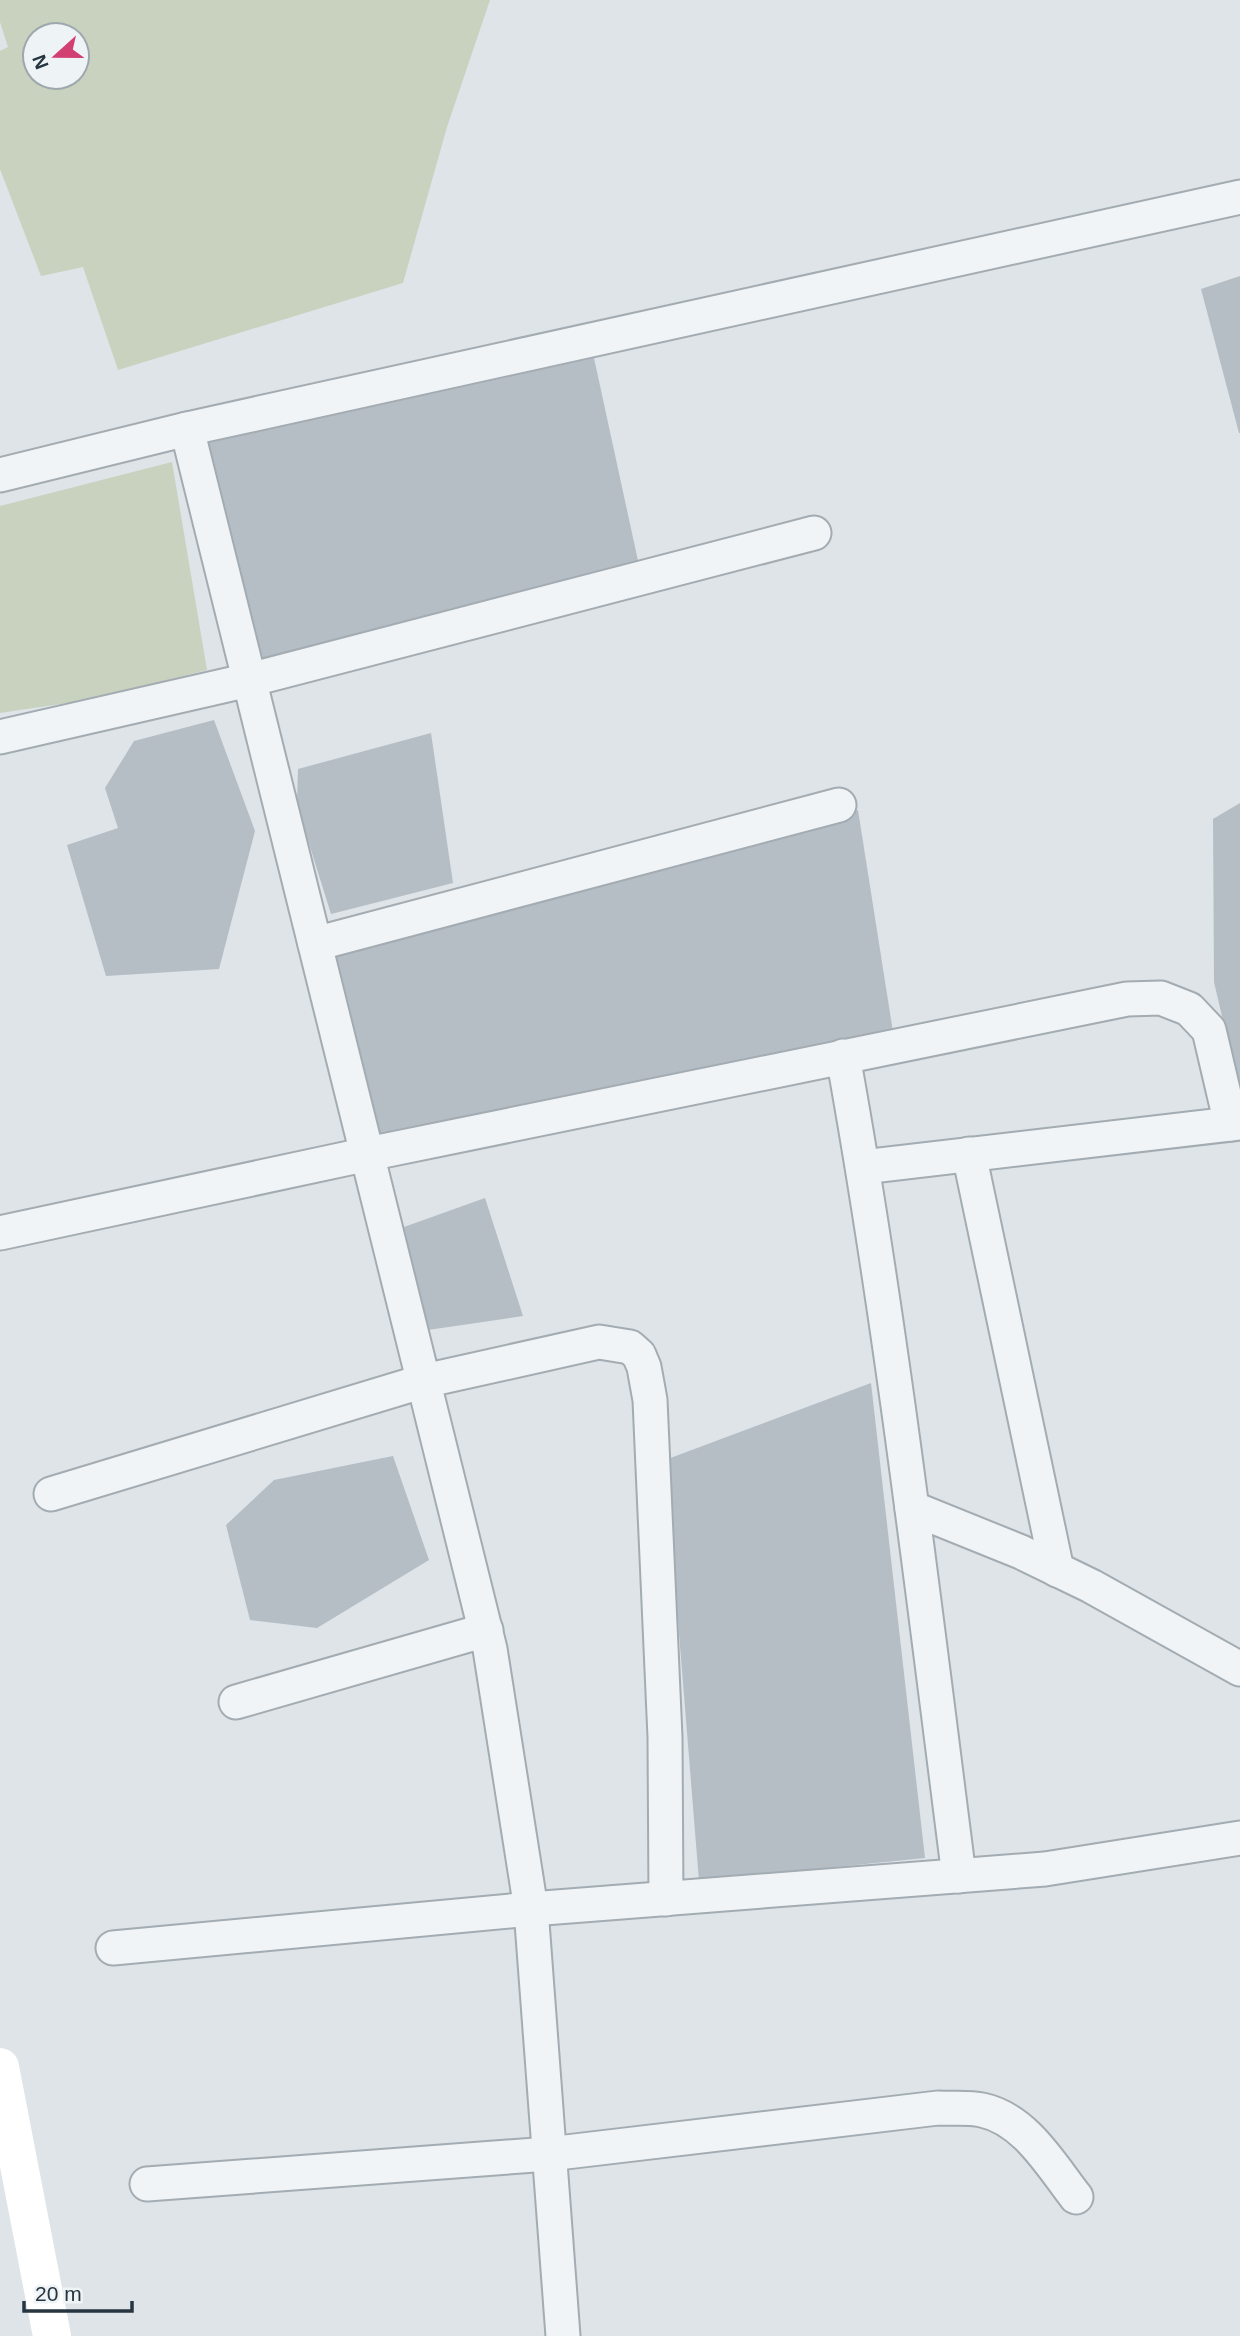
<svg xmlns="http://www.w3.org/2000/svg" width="1240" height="2336" font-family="Helvetica,sans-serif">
<rect width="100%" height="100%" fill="#dee4e8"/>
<g fill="#c8d2bf" fill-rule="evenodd">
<path d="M 0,0 L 490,0 L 447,127 L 403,283 L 118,370 L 83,267 L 41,276 L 0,169 L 0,51 L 8,47 L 0,22 ZM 77,35 L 77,77 L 35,77 L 35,35 Z"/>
<path d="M 172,462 L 207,670 L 94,699 L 0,713 L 0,506 Z"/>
</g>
<g fill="#b5bec5">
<path d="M 1240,276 L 1240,433 L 1239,433 L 1201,289 Z"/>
<path d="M 594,358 L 640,570 L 262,664 L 202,444 Z"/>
<path d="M 214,720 L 255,831 L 219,969 L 106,976 L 67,845 L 118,828 L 105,788 L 134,741 Z"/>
<path d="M 431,733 L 453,883 L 331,914 L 297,805 L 298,769 Z"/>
<path d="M 1240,803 L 1240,1089 L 1239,1089 L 1214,982 L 1213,819 Z"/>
<path d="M 858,810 L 893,1032 L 380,1140 L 331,953 Z"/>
<path d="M 485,1198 L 523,1316 L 428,1330 L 404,1227 Z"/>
<path d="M 871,1383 L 925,1858 L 699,1881 L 665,1460 Z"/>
<path d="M 393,1456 L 429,1560 L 317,1628 L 250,1620 L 226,1525 L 274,1480 Z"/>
</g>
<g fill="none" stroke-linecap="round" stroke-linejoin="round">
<defs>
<g id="street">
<path d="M 187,429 L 490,1649 L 531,1909 L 563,2336"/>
<path d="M 0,475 L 187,429 L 1240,197"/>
<path d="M 0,737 L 249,680 L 814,533"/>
<path d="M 315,944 L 839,805"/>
<path d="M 843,1056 C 892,1328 924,1603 959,1876"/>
<path d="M 969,1154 L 1057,1570"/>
<path d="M 863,1167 L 1240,1123"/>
<path d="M 0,1233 L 368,1154 L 1127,999 L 1161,998 L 1189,1009 L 1209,1030 L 1231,1124"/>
<path d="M 51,1494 L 424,1381 L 599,1342 L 630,1347 L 639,1355 L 644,1367 L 650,1400 L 665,1737 L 666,1899"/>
<path d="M 912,1508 L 1021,1552 L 1091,1586 L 1240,1669"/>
<path d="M 236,1702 L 486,1630"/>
<path d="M 113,1948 L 531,1909 L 1045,1869 L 1240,1838"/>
<path d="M 147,2184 L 549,2154 L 938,2108 C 952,2109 968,2107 982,2110 C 1025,2119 1051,2165 1076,2197"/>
</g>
</defs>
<use href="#street" stroke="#a3acb2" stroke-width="37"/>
<use href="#street" stroke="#f1f4f6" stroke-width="33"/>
<path stroke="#fff" stroke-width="38" d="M 0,2067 L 52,2336"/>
</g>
<g transform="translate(56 56) rotate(249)"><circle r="33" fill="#eef3f6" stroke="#9ea7ad" stroke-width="2"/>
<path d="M0-5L12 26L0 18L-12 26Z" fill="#d23f71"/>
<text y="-10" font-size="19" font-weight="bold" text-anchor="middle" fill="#273540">N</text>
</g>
<path d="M24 2301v10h108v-10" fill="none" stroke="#273540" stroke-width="3.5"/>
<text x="35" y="2301" font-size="21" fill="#273540" stroke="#eef3f6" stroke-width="5" paint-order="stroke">20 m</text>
</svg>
